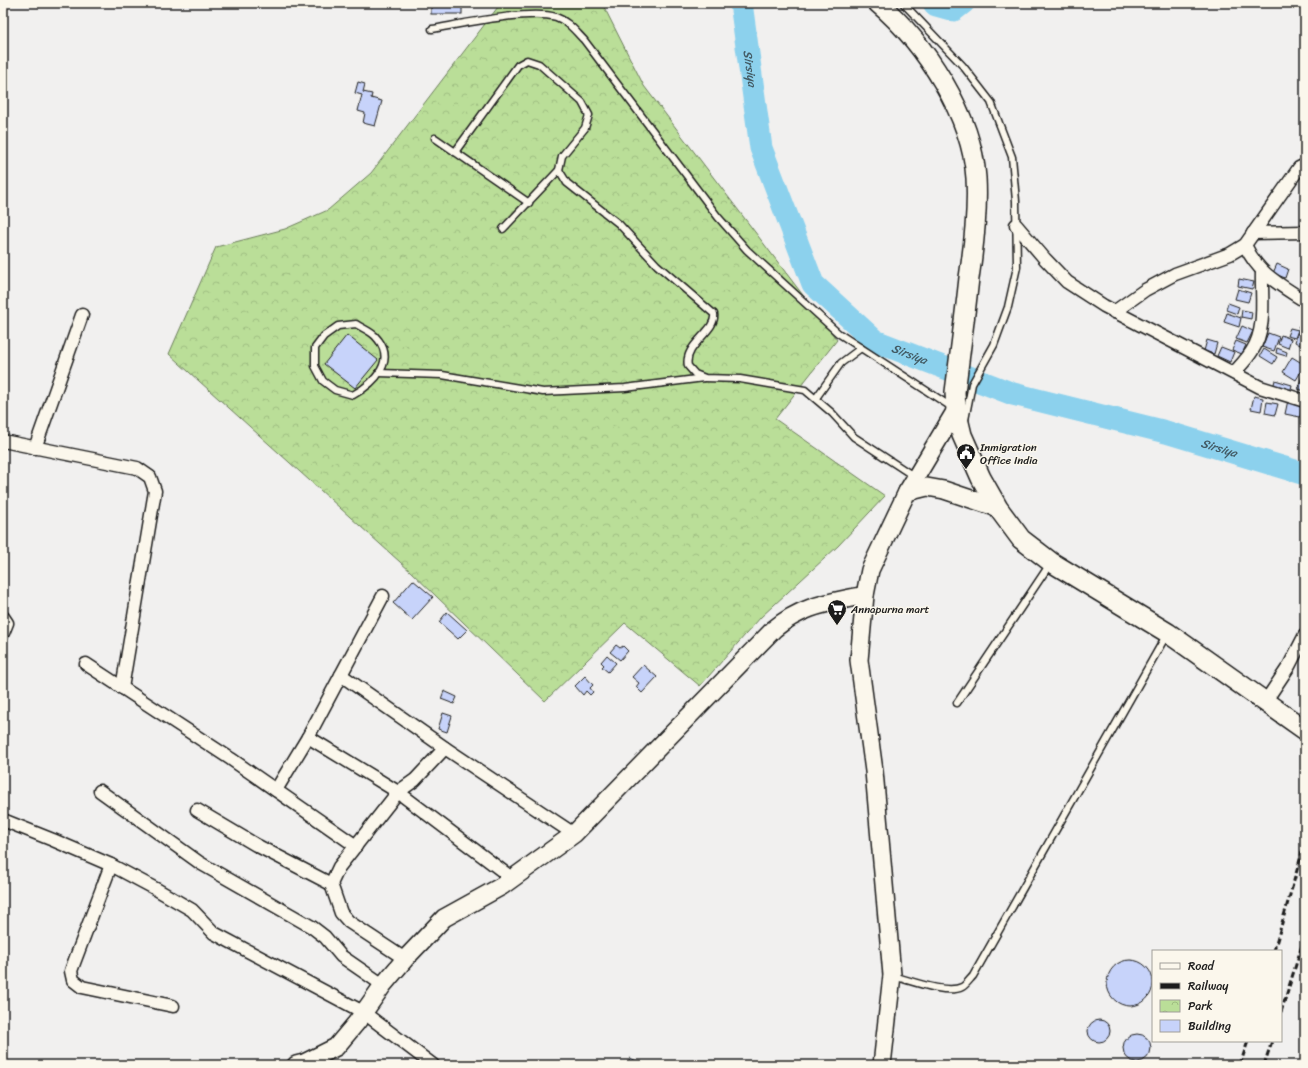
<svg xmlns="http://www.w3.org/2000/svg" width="1308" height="1068" font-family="Sriracha,sans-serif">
<defs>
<pattern id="park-crowns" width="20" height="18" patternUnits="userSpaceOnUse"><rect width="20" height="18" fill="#bade98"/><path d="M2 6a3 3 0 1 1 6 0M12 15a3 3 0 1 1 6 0" fill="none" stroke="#9fbe82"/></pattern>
</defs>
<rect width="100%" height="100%" fill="#f1f0ef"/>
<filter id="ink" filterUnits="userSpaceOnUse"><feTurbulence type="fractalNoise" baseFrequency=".025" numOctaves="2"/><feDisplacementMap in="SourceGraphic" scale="8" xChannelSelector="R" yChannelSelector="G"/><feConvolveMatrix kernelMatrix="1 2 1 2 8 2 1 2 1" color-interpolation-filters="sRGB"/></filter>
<g filter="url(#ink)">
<path fill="url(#park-crowns)" stroke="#6b7d5a" d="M 501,3 L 602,3 L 644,86 L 837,340 L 775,419 L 885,496 L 838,546 L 761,617 L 700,686 L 625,623 L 545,701 L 410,571 L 169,354 L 216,247 L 285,229 L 328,210 L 371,173 Z"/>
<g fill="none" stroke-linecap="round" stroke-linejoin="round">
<g stroke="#8cd1ed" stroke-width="23">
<path id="s1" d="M 741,3 L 761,148 L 813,284 L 875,341 L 1013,394 L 1166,432 L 1305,474"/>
<path d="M 934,3 L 936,5 L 954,10 L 963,3"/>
</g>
</g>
<g fill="#c7d3fa" stroke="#1c1c1c">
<rect x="431" y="3" width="31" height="11"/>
<path d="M 358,82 L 365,84 L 363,92 L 372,94 L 371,98 L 382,101 L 375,126 L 363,123 L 365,113 L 358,111 L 362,95 L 355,93 Z"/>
<path d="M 1277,264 L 1288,269 L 1285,278 L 1273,273 Z"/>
<path d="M 1239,279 L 1254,282 L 1252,289 L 1238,286 Z"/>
<path d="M 1238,289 L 1251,293 L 1248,302 L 1235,299 Z"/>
<path d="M 1228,303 L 1239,307 L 1237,314 L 1226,310 Z"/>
<path d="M 1242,310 L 1252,312 L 1251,319 L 1241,317 Z"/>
<path d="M 1227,313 L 1241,318 L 1239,327 L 1224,322 Z"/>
<path d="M 1305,318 L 1305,333 L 1298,327 Z"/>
<path d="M 1242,326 L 1253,331 L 1247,343 L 1236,339 Z"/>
<path d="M 1290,328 L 1298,330 L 1295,338 L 1287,336 Z"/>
<path d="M 1298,332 L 1304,334 L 1300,345 L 1295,342 Z"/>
<path d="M 1268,333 L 1279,337 L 1274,351 L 1262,347 Z"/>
<path d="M 347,335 L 378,360 L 355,388 L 324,364 Z"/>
<path d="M 1281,335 L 1291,339 L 1288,348 L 1278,344 Z"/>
<path d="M 1207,340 L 1217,343 L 1214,354 L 1204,351 Z"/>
<path d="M 1236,341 L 1246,345 L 1242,354 L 1232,350 Z"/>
<path d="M 1221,347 L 1234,352 L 1230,362 L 1217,356 Z"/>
<path d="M 1277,348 L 1287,352 L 1286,356 L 1276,353 Z"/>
<path d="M 1264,349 L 1277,357 L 1273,364 L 1260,356 Z"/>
<path d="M 1292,357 L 1305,365 L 1296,380 L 1283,372 Z"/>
<path d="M 1302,376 L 1305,377 L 1305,391 L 1298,389 Z"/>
<path d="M 1275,380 L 1292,385 L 1290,393 L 1273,388 Z"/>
<path d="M 1254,396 L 1263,398 L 1261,411 L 1251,409 Z"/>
<path d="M 1288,400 L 1302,403 L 1300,417 L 1285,414 Z"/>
<path d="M 1267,402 L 1278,404 L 1275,415 L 1265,413 Z"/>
<path d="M 413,580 L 433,597 L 412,620 L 393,603 Z"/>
<path d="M 447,612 L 467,630 L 458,639 L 439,622 Z"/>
<path d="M 616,645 L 620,648 L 623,646 L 628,651 L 620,660 L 610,652 Z"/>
<path d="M 607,655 L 616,663 L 608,672 L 602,667 L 604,665 L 601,662 Z"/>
<path d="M 643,665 L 657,677 L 642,693 L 636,687 L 639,683 L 632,677 Z"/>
<path d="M 585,676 L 593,685 L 590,688 L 593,692 L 590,695 L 586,691 L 583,695 L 575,686 Z"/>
<path d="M 444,691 L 457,697 L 454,704 L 441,699 Z"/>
<path d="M 443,713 L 452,716 L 447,732 L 438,729 Z"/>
<circle cx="1130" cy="983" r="23"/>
<circle cx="1099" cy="1031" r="11"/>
<circle cx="1137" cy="1048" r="14"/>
<path d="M 630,1058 L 646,1065 L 627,1065 Z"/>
</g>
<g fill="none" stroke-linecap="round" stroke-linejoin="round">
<defs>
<g id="lane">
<path d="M 903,3 L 963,66 L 991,102 L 1012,157 L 1016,201 L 1017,267 L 1008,307 L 994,345 L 972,384 L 965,420"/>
<path d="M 432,29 C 462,24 530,9 556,17 C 568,21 576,32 584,40 L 718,217 L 747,250 L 838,333 L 953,408"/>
<path d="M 435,138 L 529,203"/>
<path d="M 455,152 L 518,65 L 527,60 L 539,64 L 582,102 L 589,115 L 585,128 L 562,156 L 559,170 L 567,183 L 619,224 L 657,265 L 714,314 C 717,331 683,345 688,366 L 695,374 L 705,378 L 740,379 L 805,390 L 832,413 L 854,437 L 915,477"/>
<path d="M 503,229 L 559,170"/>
<path d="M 356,324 C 362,328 370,331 375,336 C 398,360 375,383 353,395 L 335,390 L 323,381 L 315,366 L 315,348 L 324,336 L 338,326 Z"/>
<path d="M 379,373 L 442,375 L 543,392 L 625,388 L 704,378"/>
<path d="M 816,398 L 841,363 L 861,348"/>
<path d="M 957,703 L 1050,564"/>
<path d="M 893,976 C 909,980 947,995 962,987 C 966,985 970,979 973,976 L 1167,634"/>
</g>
<g id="street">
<path d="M 1016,225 L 1045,259 L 1067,282 L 1104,306 L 1260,387 L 1305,401"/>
<path d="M 1253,233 L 1305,232"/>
<path d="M 1245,245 C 1258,274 1279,284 1305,301"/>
<path d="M 1114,312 L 1145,290 L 1175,274 L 1230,254 L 1245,245 L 1299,168 L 1305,165"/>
<path d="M 1234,373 C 1240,366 1247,359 1252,351 C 1267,328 1261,296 1262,271"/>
<path d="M 3,441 L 137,468 L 150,477 L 155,491 L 122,688"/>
<path d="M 35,448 L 82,315"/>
<path d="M 383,596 L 308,737 L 398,792 L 513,879"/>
<path d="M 3,617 L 7,623 L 3,633"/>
<path d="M 86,664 L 231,759 L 356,846"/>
<path d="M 341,675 L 445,748 L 574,834"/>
<path d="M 1265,702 L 1289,666 L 1305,635"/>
<path d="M 276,790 L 308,737"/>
<path d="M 100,791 L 200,863 L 312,927 L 325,937 L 341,956 L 383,985"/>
<path d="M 197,810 L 256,845 L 331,884 L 339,867 L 398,792 L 415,780 L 445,748"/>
<path d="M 3,820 L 53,840 L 111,865 L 156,889 L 192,910 L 214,933 L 363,1012 L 433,1065"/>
<path d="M 111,865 L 75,960 L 71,971 L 73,980 L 82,987 L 173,1006"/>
<path d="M 331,884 L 341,913 L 349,922 L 405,959"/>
</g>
<g id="secondary">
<path d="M 907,492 L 956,410"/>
<path d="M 296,1065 L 304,1063 L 336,1047 L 357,1022 L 383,985 L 405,959 L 444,918 L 502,886 L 574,834 L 774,629 C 803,605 829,603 865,595"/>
<path d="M 882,1065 L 892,975 L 874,771 L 859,660 L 865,595 L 870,570 L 907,492 L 927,487 L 944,490 L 998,508"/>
</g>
<path id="primary" d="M 878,3 C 925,43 972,115 976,178 C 978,212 974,245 969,278 C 965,316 960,354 955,392 L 956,410 L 962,435 L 981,478 L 998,508 L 1021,539 L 1051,562 L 1168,633 L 1305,730"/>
</defs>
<use href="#lane" stroke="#1c1c1c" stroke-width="9"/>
<use href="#street" stroke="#1c1c1c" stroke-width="15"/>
<use href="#secondary" stroke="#1c1c1c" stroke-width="20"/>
<use href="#primary" stroke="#1c1c1c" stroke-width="22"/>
<use href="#lane" stroke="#fbf7ec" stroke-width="6"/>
<use href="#street" stroke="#fbf7ec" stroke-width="12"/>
<use href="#secondary" stroke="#fbf7ec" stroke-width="17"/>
<use href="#primary" stroke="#fbf7ec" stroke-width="19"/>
<g stroke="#1c1c1c" stroke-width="3" stroke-dasharray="6 3" stroke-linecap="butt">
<path d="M 1274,951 L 1305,842"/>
<path d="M 1281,1012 L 1305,936"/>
<path d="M 1240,1065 L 1248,1041"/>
<path d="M 1264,1065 L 1272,1041"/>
</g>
</g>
</g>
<defs>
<symbol id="civic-pin" viewBox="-11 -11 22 30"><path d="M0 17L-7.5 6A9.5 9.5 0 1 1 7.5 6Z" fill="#1c1c1c" stroke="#fbf7ec"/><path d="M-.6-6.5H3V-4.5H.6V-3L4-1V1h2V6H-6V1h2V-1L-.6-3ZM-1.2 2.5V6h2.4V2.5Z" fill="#fff"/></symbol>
<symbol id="supermarket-pin" viewBox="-11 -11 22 30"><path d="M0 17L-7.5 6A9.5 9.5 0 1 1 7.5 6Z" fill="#1c1c1c" stroke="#fbf7ec"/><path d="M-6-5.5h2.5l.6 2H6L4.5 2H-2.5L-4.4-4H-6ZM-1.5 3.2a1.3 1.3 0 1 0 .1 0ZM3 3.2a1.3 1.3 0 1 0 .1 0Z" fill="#fff"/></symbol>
</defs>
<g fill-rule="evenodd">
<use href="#civic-pin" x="955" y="442" width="22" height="30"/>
<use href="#supermarket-pin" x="826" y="598" width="22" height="30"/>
</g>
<g text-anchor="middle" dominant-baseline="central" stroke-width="3" stroke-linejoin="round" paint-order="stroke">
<g font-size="11" fill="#1c1c1c" stroke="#fbf7ec" text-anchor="start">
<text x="980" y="447">Inmigration<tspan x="980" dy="13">Office India</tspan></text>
<text x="851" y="609">Annapurna mart</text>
</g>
<g font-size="12" font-style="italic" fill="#435b65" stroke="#fbf7ec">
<text stroke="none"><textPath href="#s1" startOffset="66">Sirsiya</textPath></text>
<text stroke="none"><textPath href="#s1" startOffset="413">Sirsiya</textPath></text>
<text stroke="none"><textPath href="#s1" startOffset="737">Sirsiya</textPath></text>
</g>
</g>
<rect width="1308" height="1068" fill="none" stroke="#fbf7ec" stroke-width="16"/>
<rect x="8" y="8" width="1292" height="1052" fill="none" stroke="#1c1c1c" stroke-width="1.5" filter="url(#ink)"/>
<rect x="1152" y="950" width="130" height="92" fill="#fbf7ec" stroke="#a29f99"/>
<rect x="1160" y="963" width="20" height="6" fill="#fbf7ec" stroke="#a29f99"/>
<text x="1188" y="970" font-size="12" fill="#1c1c1c">Road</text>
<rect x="1160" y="983" width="20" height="6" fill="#1c1c1c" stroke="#a29f99"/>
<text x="1188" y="990" font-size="12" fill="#1c1c1c">Railway</text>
<rect x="1160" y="1000" width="20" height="12" fill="url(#park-crowns)" stroke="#a29f99"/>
<text x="1188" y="1010" font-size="12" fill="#1c1c1c">Park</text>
<rect x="1160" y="1020" width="20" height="12" fill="#c7d3fa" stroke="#a29f99"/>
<text x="1188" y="1030" font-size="12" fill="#1c1c1c">Building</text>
</svg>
